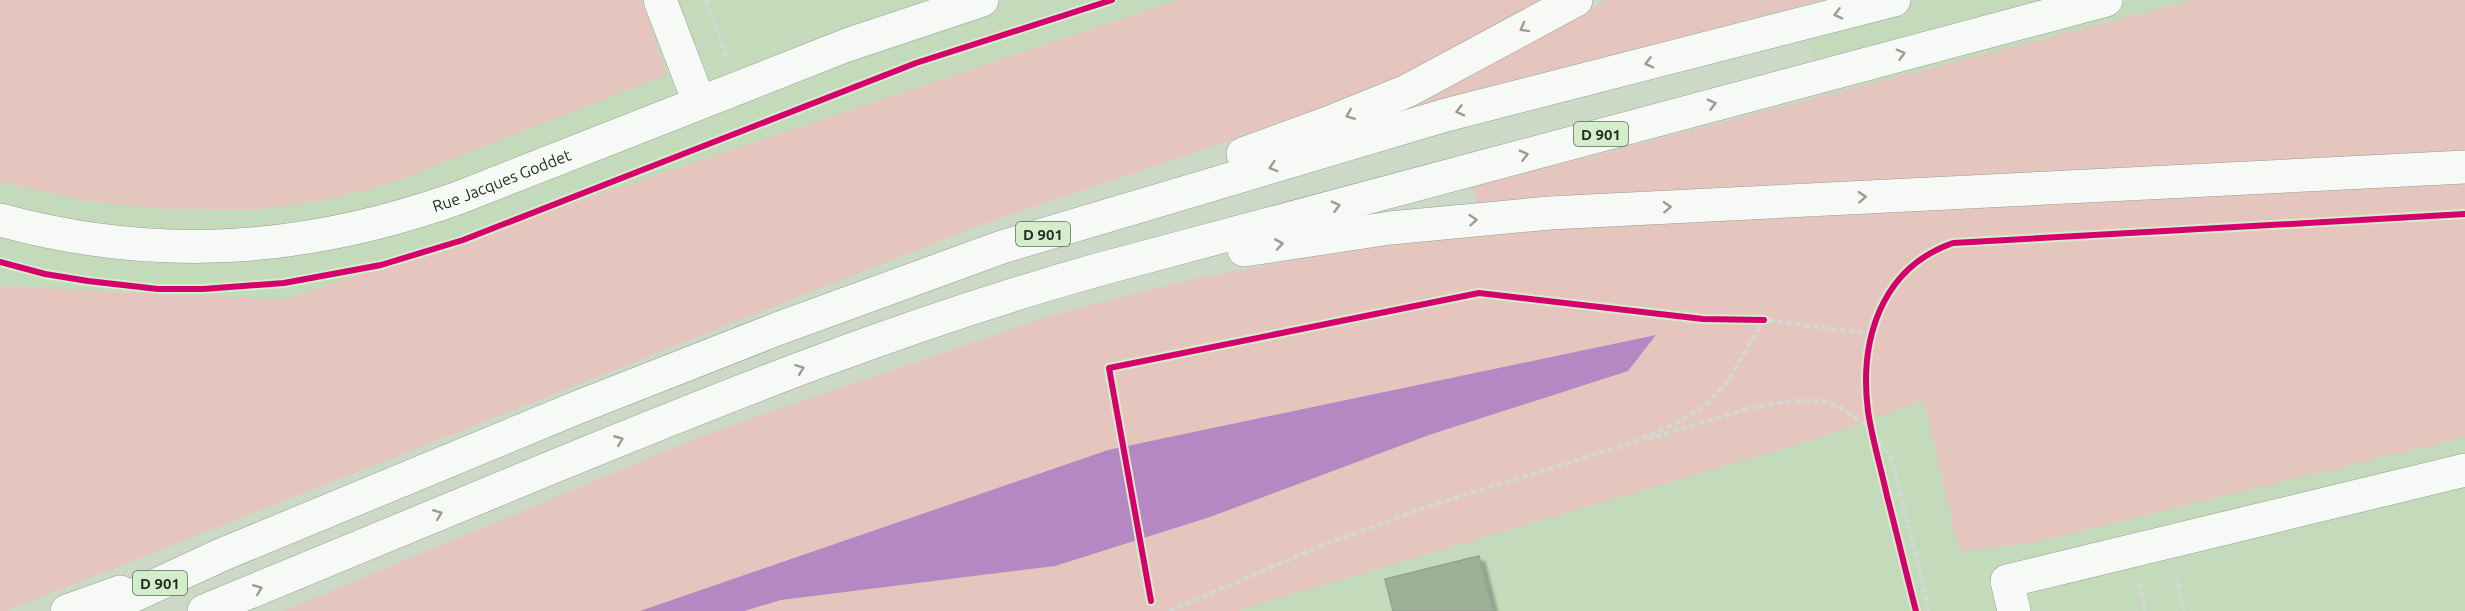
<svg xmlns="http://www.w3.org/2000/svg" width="2465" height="611" font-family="Ubuntu,sans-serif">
<defs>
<filter id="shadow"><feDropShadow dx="5.5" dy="5.5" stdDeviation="1.5" flood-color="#0004"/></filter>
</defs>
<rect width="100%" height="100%" fill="#cbd9c6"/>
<g fill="#c3dabb">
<path d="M 0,0 L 1178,0 L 284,300 L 0,286 Z"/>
<path d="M 1795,0 L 2465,0 L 2465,611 L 1233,611 L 1816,439 L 1924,400 Z"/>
</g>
<g fill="#e5c6be">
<path d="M 0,0 L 642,0 L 667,75 L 394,182 L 333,199 L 256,210 L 160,209 L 87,201 L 0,182 Z"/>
<path d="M 1178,0 L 1555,0 L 1368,94 L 983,224 L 6,611 L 0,611 L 0,286 L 285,300 Z"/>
<path d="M 1606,0 L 1822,0 L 1406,110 Z"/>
<path d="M 2193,0 L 2465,0 L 2465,150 L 1479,205 L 1472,187 Z"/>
<path d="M 2465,177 L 2465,437 L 2033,543 L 1959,552 L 1924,400 L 1816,439 L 1236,611 L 284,611 L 704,435 L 1050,316 L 1184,281 L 1456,230 L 1864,214 Z"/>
</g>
<path fill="#b588c3" d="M 1656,335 L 1628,371 L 1429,435 L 1210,517 L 1055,566 L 781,600 L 744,611 L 640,611 L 1108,450 Z"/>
<path fill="#9db196" stroke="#96a192" stroke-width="1.5" filter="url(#shadow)" d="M 1479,556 L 1493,611 L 1393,611 L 1385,579 Z"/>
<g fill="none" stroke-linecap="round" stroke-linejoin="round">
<defs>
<g id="minor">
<path d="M 660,0 L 699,102"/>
<path id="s1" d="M 0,220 C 157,263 306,252 458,198 L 847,45 L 982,0"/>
<path d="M 2014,611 L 2007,581 L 2465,470"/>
</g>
<g id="major">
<path d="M 1243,154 L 1328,123 L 1407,91 L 1576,0"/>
<path d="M 1244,250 L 1390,228 L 1550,213 L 2465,167"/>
<path d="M 67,611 L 120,592"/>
<path d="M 100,611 L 221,555 L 576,408 L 777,329 L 1002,247 L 1446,115 L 1894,0"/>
<path d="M 204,611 C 321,563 438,515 555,466 C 733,393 911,322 1097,270 L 2106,0"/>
</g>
</defs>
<use href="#minor" stroke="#949f90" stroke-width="34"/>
<use href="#major" stroke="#949f90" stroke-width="34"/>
<g stroke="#d4d8d3" stroke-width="4" stroke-dasharray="6 3" stroke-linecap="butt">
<path d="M 706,0 L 726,56"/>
<path d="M 1647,439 L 1750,408 L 1791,401 L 1819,400 L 1840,407 L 1860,421 L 1878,439 L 1893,462 L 1929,611"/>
<path d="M 2176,575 L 2184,611"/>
<path d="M 2139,583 L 2145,611"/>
<path d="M 1169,611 L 1328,543 L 1433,505 L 1629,444 L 1674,424 L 1705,406 L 1728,381 L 1764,320 L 1872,334"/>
</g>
<use href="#minor" stroke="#f7f9f6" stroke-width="33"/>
<use href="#major" stroke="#f7f9f6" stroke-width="33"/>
<defs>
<g id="cycleway">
<path d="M 0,262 L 45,274 L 88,281 L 158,289 L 203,289 L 284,283 L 381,265 L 463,240 L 916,63 L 1112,0"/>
<path d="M 1151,601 L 1109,368 L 1479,293 L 1703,319 L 1764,320"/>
<path d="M 1916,611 C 1906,573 1897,534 1887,496 C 1881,468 1872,439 1868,411 C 1859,340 1881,268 1953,243 L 2465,214"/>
</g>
</defs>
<use href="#cycleway" stroke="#d4eecb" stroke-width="10"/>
<use href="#cycleway" stroke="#d6006c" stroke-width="6"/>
</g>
<defs><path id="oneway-chevron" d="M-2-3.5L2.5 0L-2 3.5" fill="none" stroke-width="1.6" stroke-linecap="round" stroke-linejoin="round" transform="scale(1.5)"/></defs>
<g stroke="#989d96">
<use href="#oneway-chevron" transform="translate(1838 14) rotate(166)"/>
<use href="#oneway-chevron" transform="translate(1524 28) rotate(151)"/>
<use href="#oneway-chevron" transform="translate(1901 54) rotate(-15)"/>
<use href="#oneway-chevron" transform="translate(1649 63) rotate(166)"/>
<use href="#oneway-chevron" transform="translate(1712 104) rotate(-15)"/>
<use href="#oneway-chevron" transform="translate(1460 111) rotate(165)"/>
<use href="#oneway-chevron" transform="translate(1350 115) rotate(158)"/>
<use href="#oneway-chevron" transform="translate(1524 155) rotate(-15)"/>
<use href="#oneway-chevron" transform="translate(1273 167) rotate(163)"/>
<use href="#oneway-chevron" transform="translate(1862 197) rotate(-3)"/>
<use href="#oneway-chevron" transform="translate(1336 206) rotate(-15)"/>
<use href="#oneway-chevron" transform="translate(1667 207) rotate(-3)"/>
<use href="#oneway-chevron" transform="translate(1473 220) rotate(-5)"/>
<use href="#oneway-chevron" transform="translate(1279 244) rotate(-10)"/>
<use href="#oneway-chevron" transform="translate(800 369) rotate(-21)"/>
<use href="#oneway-chevron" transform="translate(619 440) rotate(-22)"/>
<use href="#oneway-chevron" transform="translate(438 514) rotate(-22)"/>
<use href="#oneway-chevron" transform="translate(258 589) rotate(-22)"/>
</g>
<g text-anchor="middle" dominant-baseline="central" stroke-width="4.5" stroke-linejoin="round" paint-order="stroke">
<g fill="#d4eecb" stroke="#586753" stroke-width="1.5">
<rect x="1574" y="122" width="54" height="24" rx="4.5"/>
<rect x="1016" y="222" width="54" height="24" rx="4.5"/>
<rect x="133" y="571" width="54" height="24" rx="4.5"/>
</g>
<g font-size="15" font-weight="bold" fill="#232d20">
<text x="1601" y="134">D 901</text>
<text x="1043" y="234">D 901</text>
<text x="160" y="583">D 901</text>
</g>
<g font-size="16" fill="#232d20" stroke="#d4eecb">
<text stroke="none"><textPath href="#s1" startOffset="513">Rue Jacques Goddet</textPath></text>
</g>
</g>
</svg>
